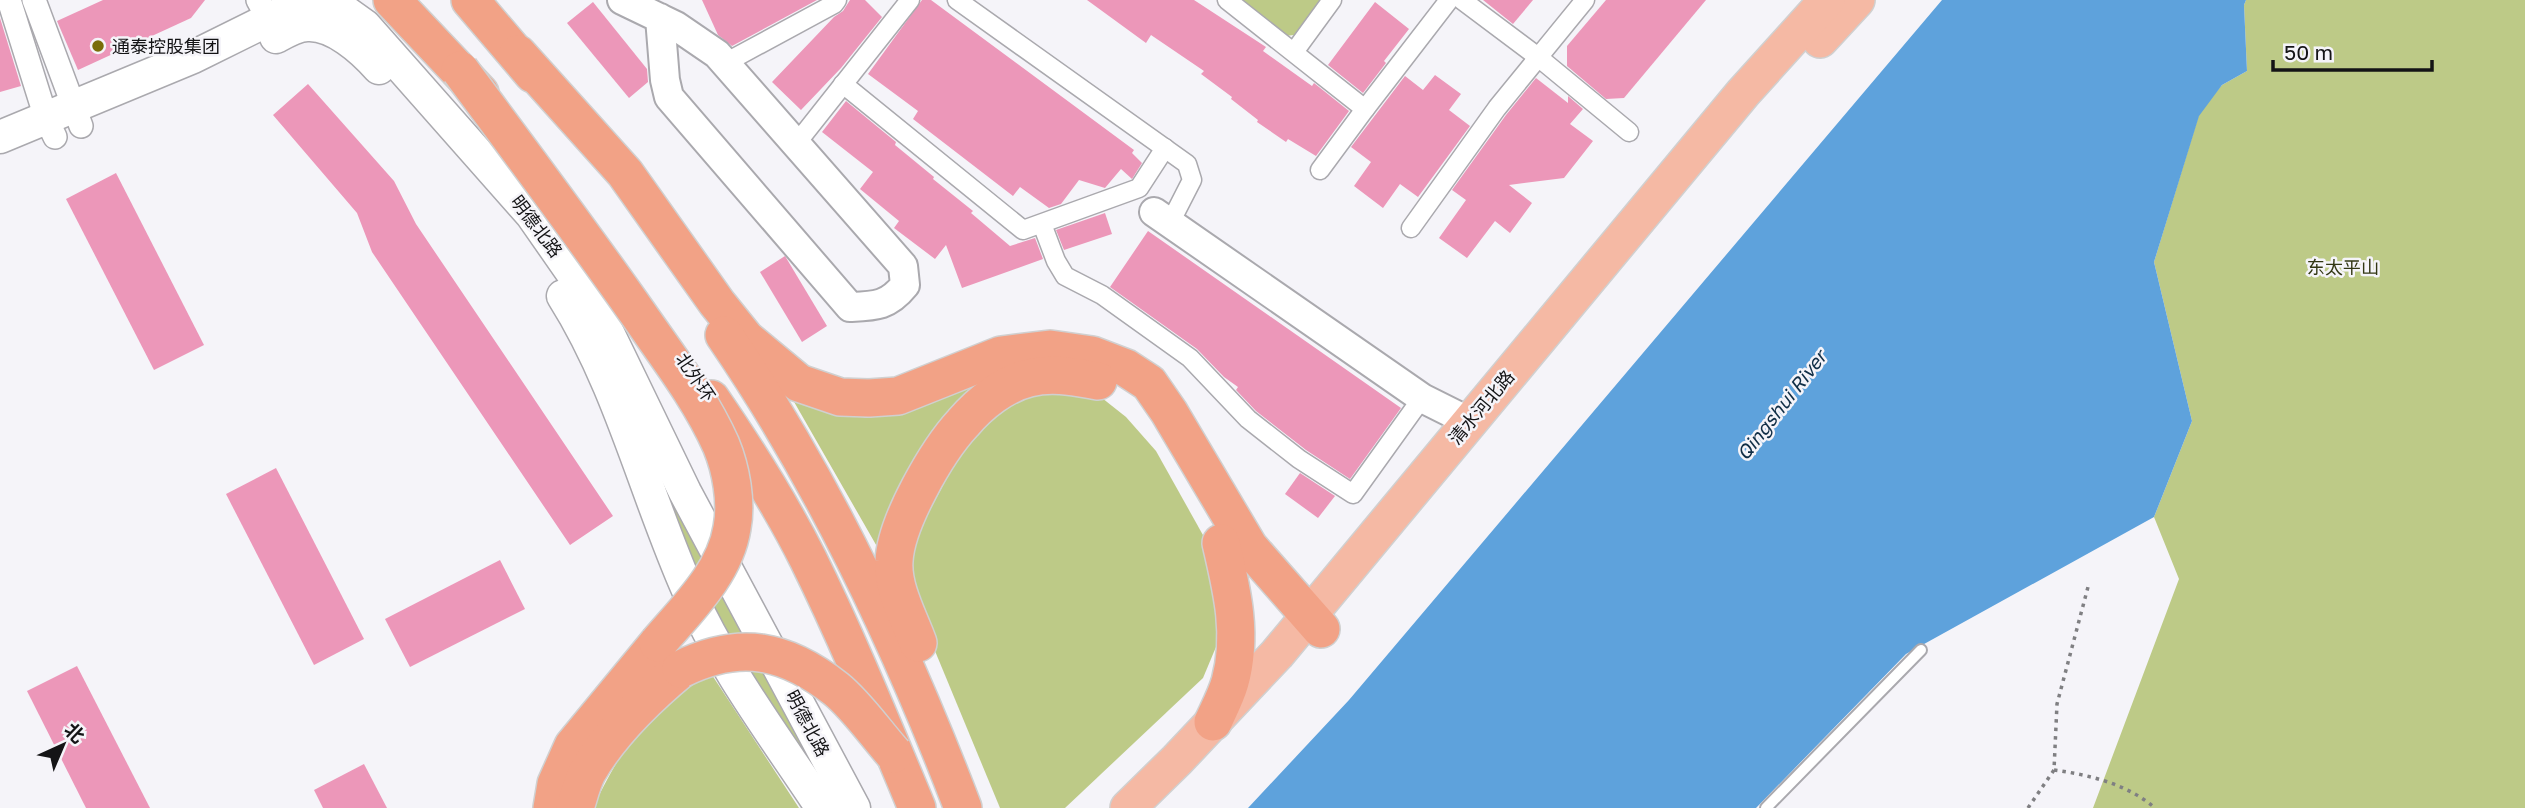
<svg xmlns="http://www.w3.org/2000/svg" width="2525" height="808" font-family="'Golos Text','Noto Sans SC',sans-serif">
<rect width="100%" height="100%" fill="#f5f4f9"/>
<g fill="#bdca87">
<path d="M 1243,0 L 1321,0 L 1294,35 L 1285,36 L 1242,4 Z"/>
<path d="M 2246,0 L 2525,0 L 2525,808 L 2093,808 L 2179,579 L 2154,517 L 2192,421 L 2154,262 L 2200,111 L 2222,85 L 2247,71 L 2244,5 Z"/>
<path d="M 1003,369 L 921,451 L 894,498 L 879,550 L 793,400 L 834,413 L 869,418 L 917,405 Z"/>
<path d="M 1040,390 L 1102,398 L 1126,417 L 1156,451 L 1213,553 L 1221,635 L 1203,678 L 1065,808 L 1000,808 L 923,622 L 911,579 L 916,537 L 953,466 L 974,438 L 1009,402 Z"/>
<path d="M 647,445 L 840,808 L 834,808 L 715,620 Z"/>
<path d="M 712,675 L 799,808 L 593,808 C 612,766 646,708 687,685 C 694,681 704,678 712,675 Z"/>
</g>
<path fill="#5ea2dc" d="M 1942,0 L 2246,0 L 2244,5 L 2247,71 L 2222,85 L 2199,116 L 2154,262 L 2192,421 L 2154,517 L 1906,654 L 1756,808 L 1248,808 L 1349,700 Z"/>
<g fill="#ec97b9">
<path d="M 103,0 L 205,0 L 191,18 L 78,70 L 57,21 Z"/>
<path d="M 702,0 L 817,0 L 732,46 L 718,35 Z"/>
<path d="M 850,0 L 865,0 L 882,17 L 841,68 L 801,110 L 772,82 L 834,17 L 843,11 Z"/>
<path d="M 922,0 L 931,0 L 1134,150 L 1132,153 L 1142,163 L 1132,179 L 1121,169 L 1105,188 L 1079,180 L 1061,204 L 1049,208 L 1020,187 L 1013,196 L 913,119 L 918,111 L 868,74 Z"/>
<path d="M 1087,0 L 1194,0 L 1266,47 L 1263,51 L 1312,86 L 1314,83 L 1349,111 L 1316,156 L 1288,139 L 1286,142 L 1257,122 L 1258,120 L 1231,99 L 1232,97 L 1201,74 L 1204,71 L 1151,35 L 1146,43 Z"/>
<path d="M 1483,0 L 1533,0 L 1513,24 Z"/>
<path d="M 1606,0 L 1706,0 L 1624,98 L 1606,99 L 1567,66 L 1567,46 Z"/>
<path d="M 593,2 L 647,69 L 648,82 L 629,98 L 567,23 Z"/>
<path d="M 1375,2 L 1409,29 L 1384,61 L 1386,63 L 1363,93 L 1328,65 Z"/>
<path d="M 0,18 L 21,86 L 0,92 Z"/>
<path d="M 1435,75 L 1461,94 L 1449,110 L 1470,126 L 1418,197 L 1400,184 L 1383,208 L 1354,186 L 1371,162 L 1351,147 L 1405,76 L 1423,90 Z"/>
<path d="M 1536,78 L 1568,103 L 1568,96 L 1583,109 L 1570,124 L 1593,141 L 1564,178 L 1509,185 L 1532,203 L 1510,233 L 1495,221 L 1467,258 L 1439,238 L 1466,200 L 1452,190 L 1506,115 Z"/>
<path d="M 308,84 L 394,181 L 416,224 L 613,516 L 570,545 L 372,252 L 357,213 L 273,115 Z"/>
<path d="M 846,101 L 896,142 L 895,145 L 934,177 L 933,179 L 973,211 L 971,213 L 1010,246 L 1035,238 L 1043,259 L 962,288 L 946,245 L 935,259 L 894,228 L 899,221 L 860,189 L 873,172 L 822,132 Z"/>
<path d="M 116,173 L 204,345 L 154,370 L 66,199 Z"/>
<path d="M 1105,213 L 1112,234 L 1064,250 L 1056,230 Z"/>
<path d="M 1148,231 L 1401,408 L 1350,479 L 1306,450 L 1256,411 L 1236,390 L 1238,387 L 1224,377 L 1197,349 L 1110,287 Z"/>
<path d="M 785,256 L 827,326 L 802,342 L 760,272 Z"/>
<path d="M 276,468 L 364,639 L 314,665 L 226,494 Z"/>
<path d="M 1300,473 L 1335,496 L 1318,518 L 1285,494 Z"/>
<path d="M 500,560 L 525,609 L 410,667 L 385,619 Z"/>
<path d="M 77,666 L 150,808 L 86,808 L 27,691 Z"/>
<path d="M 364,764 L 387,808 L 323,808 L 314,790 Z"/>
</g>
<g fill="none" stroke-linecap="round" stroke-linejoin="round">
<defs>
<path id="service" d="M 1766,808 L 1921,650"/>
<g id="pedestrian">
<path d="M 957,0 L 1187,164 L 1192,180 L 1170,223"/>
<path d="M 1227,0 L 1365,109 L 1320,170"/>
<path d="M 1462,0 L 1538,57 L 1629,132"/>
<path d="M 1294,52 L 1332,0"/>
<path d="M 725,63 L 834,4 L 837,0"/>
<path d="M 843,84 L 1023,230 L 1139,188 L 1165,148"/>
<path d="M 1365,109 L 1449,0"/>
<path d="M 796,144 L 910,0"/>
<path d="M 1042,224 L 1056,261 L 1065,276 L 1102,295 L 1190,358 L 1248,419 L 1299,459 L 1353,494 L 1422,398"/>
<path d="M 1411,228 L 1497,108 L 1585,0"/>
</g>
<g id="minor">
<path d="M 9,0 L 46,118 L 55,137"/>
<path d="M 34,0 L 81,126"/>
<path d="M 258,0 L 276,33"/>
</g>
<g id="tertiary">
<path d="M 622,0 L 676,26 L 717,54 L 903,266 L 905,285 C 888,306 876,306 850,307 L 669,97 L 665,80 L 660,18"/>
<path d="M 1154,212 L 1422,398 L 1468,421"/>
</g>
<g id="secondary">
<path d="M 276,37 C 285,32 297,25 308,25 C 334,24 362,49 379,68"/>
<path d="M 0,137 L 193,57 L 298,5 L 326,2 L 344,11 L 365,26 L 532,215 L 594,304 L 685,492 L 854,808"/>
<path d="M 563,296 C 620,386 645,493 688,590 C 723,668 775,737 822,808"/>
</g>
<g id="primary">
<path d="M 1820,40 L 1857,0"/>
<path d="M 1128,808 L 1177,760 L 1277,654 L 1743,93 L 1827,0"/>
</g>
<g id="trunk">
<path d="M 392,0 L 480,93"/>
<path d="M 470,0 L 533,74"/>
<path d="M 518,54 L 625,173 L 717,303 L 746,339 L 799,383 L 840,397 L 869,398 L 898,396 L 1001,355 L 1050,349 L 1092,355 L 1126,368 L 1149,383 L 1169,412 L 1249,547 L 1321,629"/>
<path d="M 724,335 C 824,481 900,643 963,808"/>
<path d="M 711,399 C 746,450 780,503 808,559 C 848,640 882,724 917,808"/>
<path d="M 918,643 C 909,618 892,588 894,561 C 896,522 937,451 963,423 C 980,403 1004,384 1029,378 C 1053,372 1075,377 1098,381"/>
<path d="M 1213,722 C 1219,709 1226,696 1230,682 C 1243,635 1232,590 1221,543"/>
<path d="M 552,808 L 556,784 L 573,746 L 658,643"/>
<path d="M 575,808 C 579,796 582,782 588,771 C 611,732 646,698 681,669"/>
</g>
</defs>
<use href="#service" stroke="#aaa9ae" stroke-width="14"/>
<use href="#pedestrian" stroke="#aaa9ae" stroke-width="21"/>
<use href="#minor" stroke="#aaa9ae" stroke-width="26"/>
<use href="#tertiary" stroke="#aaa9ae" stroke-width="32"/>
<use href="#secondary" stroke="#aaa9ae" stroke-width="35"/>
<use href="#primary" stroke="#d0d0d0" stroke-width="38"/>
<use href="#trunk" stroke="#d0d0d0" stroke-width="40"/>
<g stroke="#7f7f82" stroke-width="3.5" stroke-dasharray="3.5 5" stroke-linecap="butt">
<path d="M 2054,770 C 2090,775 2127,784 2155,808"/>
<path d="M 2028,808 L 2054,770 L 2057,704 L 2088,587"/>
</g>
<use href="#service" stroke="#fff" stroke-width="10"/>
<use href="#pedestrian" stroke="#fff" stroke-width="18"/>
<use href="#minor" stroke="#fff" stroke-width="23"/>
<use href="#tertiary" stroke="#fff" stroke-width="28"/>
<use href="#secondary" stroke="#fff" stroke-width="32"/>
<use href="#primary" stroke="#f5b9a4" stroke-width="35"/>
<use href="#trunk" stroke="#f2a286" stroke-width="37"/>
<defs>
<g id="trunk-bridge">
<path d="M 460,70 C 520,151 581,232 639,315 C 668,357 700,398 721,445 C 731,469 737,502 732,528 C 725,573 687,609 658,643"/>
<path d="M 681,669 C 740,640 785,649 836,689 C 857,706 876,734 894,754"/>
</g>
</defs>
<use href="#trunk-bridge" stroke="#d0d0d0" stroke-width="40" stroke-linecap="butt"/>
<use href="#trunk-bridge" stroke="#f2a286" stroke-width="37"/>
</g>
<circle fill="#796d09" stroke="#f5f4f9" stroke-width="2.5" cx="98" cy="46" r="7"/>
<g text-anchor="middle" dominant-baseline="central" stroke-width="5" stroke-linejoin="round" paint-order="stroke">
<g font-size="18" fill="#141416" stroke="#f5f4f9" text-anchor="start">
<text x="112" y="46">通泰控股集团</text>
</g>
<g font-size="18" fill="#141416" stroke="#f5f4f9">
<text transform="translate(537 226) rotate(53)">明德北路</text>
<text transform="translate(696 377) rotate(56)">北外环</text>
<text transform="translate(1481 407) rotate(-50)">清水河北路</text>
<text transform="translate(808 723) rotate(62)">明德北路</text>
</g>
<g font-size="18" fill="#323713" stroke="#f5f4f9">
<text x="2343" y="267">东太平山</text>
</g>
<g font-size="19" font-style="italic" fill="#102e46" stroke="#f5f4f9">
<text transform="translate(1781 405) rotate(-52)">Qingshui River</text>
</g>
</g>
<g transform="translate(63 745) rotate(44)" stroke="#f5f4f9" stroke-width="5" paint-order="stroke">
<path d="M0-5L12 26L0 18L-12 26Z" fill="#141416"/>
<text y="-10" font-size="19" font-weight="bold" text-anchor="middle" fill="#141416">北</text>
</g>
<path d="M2273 60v10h159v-10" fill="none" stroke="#141416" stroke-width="3.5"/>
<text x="2284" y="60" font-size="21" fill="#141416" stroke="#f5f4f9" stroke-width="5" paint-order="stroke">50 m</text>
</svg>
